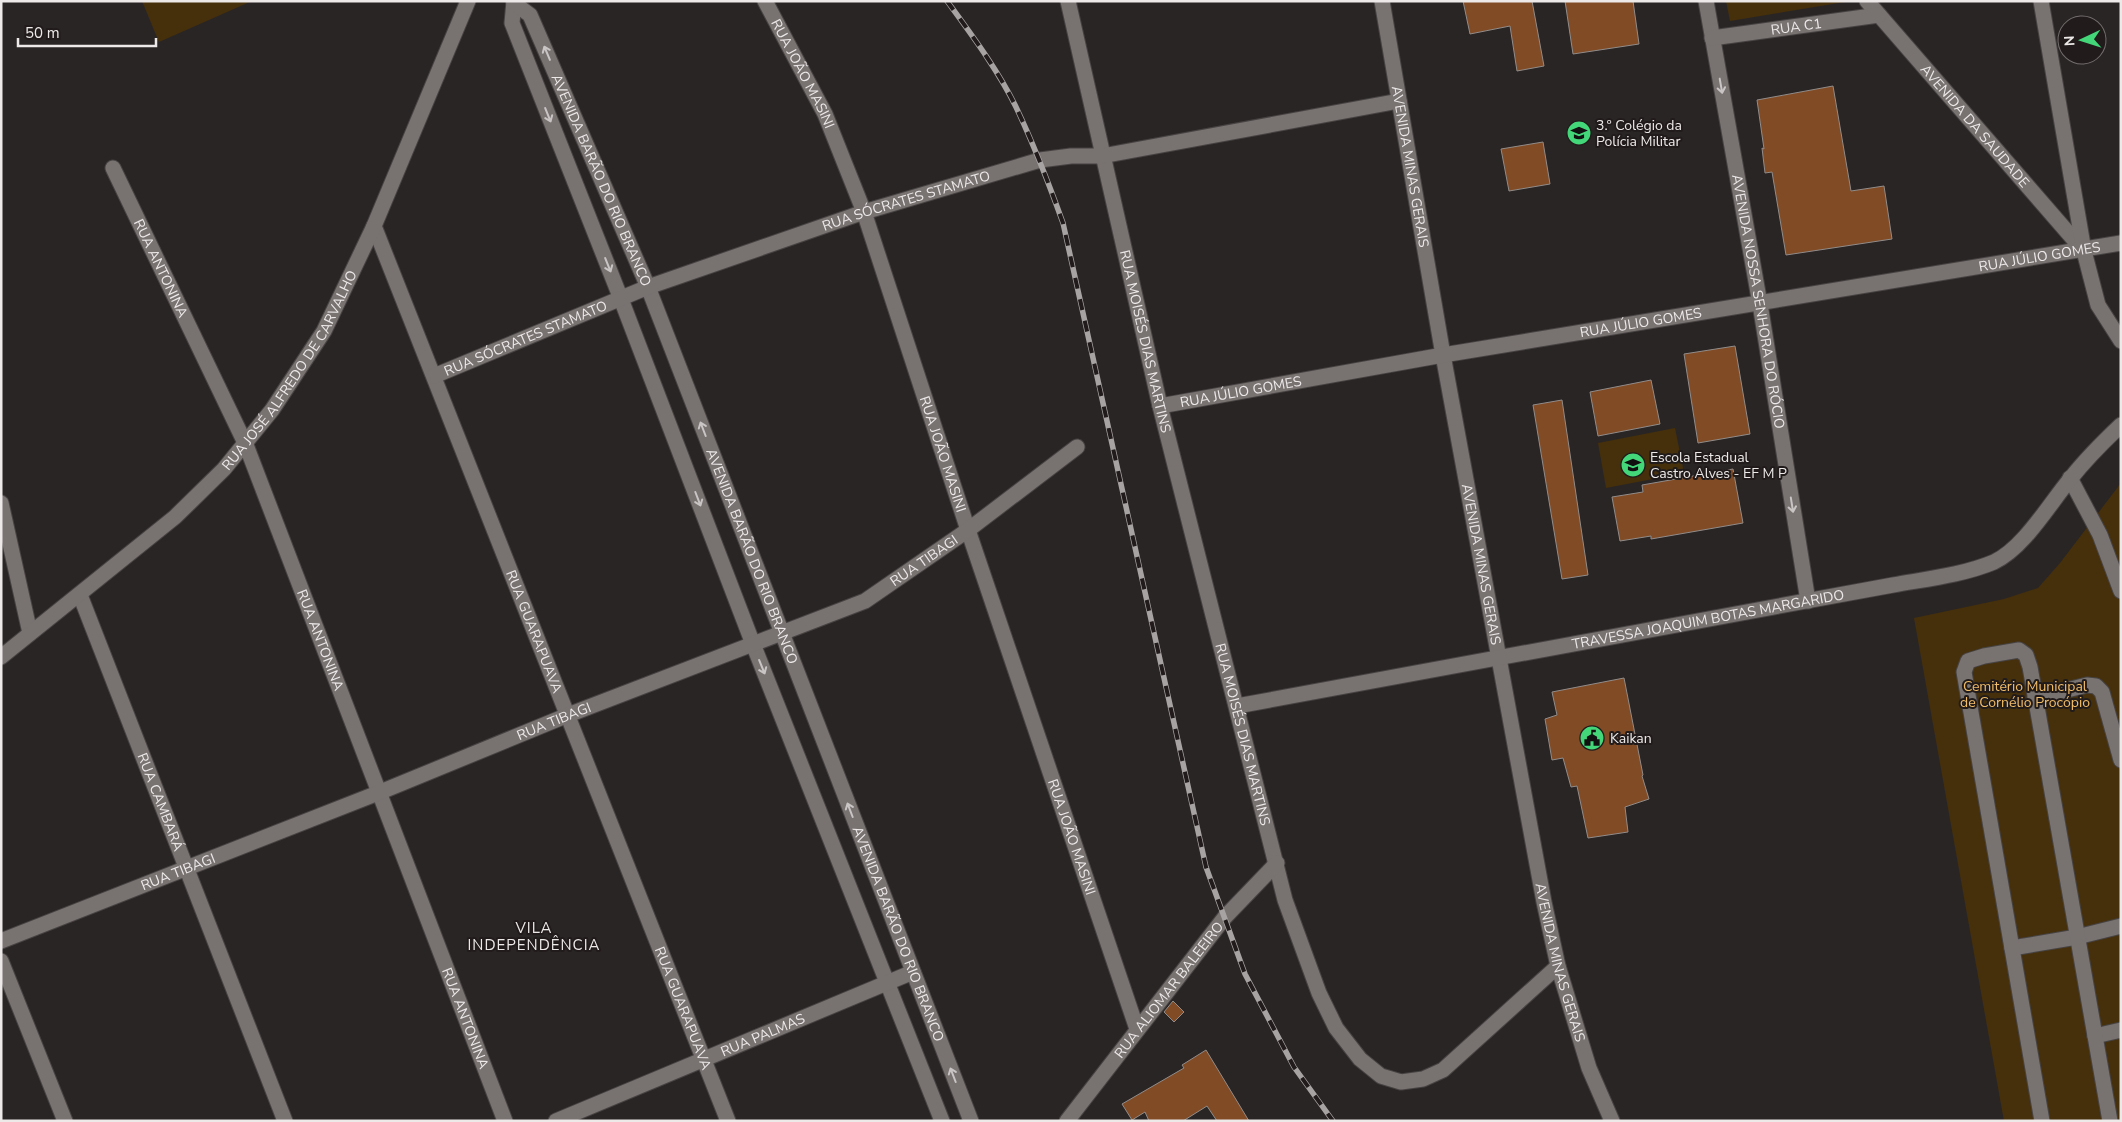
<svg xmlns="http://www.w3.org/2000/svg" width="2122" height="1122" font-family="'Nunito Sans',sans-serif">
<rect width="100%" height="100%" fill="#2a2525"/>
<g fill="#45300b">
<path d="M 142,1 L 252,1 L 159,42 Z"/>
<path d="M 1726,1 L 1844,1 L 1845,2 L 1730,21 Z"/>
<path d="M 1675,428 L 1684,473 L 1606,488 L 1598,443 Z"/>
<path d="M 2121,483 L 2121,1121 L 2004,1121 L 1914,618 L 2004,599 L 2038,588 L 2060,563 Z"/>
</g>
<g fill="#814b26" stroke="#918c89">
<path d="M 1463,1 L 1532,1 L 1544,66 L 1517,71 L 1510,26 L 1470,34 Z"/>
<path d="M 1565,1 L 1633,1 L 1639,44 L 1573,54 Z"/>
<path d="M 1833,86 L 1851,191 L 1884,186 L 1892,239 L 1786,255 L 1772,172 L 1765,173 L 1762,148 L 1764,149 L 1757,100 Z"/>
<path d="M 1543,142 L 1550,184 L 1509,191 L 1501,149 Z"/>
<path d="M 1735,346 L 1750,434 L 1698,443 L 1684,354 Z"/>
<path d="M 1651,380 L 1660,424 L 1598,436 L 1590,392 Z"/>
<path d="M 1562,400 L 1588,575 L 1562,579 L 1533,405 Z"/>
<path d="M 1733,469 L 1743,523 L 1651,539 L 1651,536 L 1620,541 L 1612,497 L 1643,492 L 1642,485 Z"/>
<path d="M 1624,678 L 1643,775 L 1642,776 L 1649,799 L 1625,807 L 1628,832 L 1588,838 L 1577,786 L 1571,787 L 1563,758 L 1552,760 L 1545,719 L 1557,715 L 1552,692 Z"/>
<path d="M 1173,1001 L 1184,1012 L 1174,1022 L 1164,1012 Z"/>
<path d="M 1206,1050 L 1249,1121 L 1217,1121 L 1207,1106 L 1183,1121 L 1149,1121 L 1145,1112 L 1132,1120 L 1122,1104 L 1184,1068 L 1182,1065 Z"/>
</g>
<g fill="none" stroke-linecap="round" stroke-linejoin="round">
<defs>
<g id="minor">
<path d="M 514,1 L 512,23 L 621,299 L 753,644 L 942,1121"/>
<path id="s1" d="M 765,1 L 825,114 L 864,212 L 968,530 L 1137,1029"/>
<path id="s2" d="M 1068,1 L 1160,406 L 1285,900 L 1319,993 L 1336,1028 L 1360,1059 L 1381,1076 L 1401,1082 L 1423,1079 L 1443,1070 L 1558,966"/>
<path id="s3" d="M 1382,1 L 1443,355 L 1544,902 L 1558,966 L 1589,1068 L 1612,1121"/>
<path id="s4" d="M 1706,1 L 1760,304 L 1808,601"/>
<path id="s5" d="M 1867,1 L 2083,250"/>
<path d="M 2041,1 L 2084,251 L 2098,305 L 2121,341"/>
<path id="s6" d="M 514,3 L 530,15 L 648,287 L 971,1121"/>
<path id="s7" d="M 1712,38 L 1879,15"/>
<path id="s8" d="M 113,168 L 246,445 L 505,1121"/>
<path id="s9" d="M 374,226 L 728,1121"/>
<path id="s10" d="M 434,376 L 648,287 L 864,212 L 1040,160 L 1071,156 L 1102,156 L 1399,101"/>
<path id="s11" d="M 1160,406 L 1443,355 L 2121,243"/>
<path d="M 2070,478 L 2100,535 L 2121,591"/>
<path d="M 1,503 L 30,633"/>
<path id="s12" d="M 80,595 L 285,1121"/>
<path id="s13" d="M 1,657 L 175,517 L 224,469 L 272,410 L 324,331 L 374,226 L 468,1"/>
<path d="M 2035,698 L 2087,685 L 2096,686 L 2102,692 L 2121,760"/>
<path id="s14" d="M 1237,706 L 1893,585 C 1926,579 1963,575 1994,562 C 2024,548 2050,503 2071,478 C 2086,459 2103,442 2121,425"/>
<path id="s15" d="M 1,941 L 378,793 L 568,715 L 865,601 L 968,530 L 1077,447"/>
<path d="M 2012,948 L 2077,937 L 2121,926"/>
<path d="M 1,961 L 65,1121"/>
<path d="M 2095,1036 L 2121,1030"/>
<path id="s16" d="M 556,1121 L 913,972"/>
<path id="s17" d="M 1067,1121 L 1225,917 L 1277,863"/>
<path d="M 2042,1121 L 1964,672 L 1968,661 L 1984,656 L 2019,650 L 2026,655 L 2030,667 L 2110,1121"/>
</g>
</defs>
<use href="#minor" stroke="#474343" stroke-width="17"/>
<use href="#minor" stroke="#787271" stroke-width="15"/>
<defs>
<path id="rail" d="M 947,1 C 971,34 998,70 1016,107 C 1034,145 1049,184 1063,223 L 1206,867 L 1245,974 L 1294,1067 L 1333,1121"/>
</defs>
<use href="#rail" stroke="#a8a3a3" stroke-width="5.5"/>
<use href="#rail" stroke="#211c1b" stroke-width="4" stroke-dasharray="11" stroke-linecap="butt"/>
</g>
<defs><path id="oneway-shaft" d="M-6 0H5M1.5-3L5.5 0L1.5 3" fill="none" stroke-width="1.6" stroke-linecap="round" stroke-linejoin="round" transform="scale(1.25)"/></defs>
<g stroke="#cac5c5">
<use href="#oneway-shaft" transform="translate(547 53) rotate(-113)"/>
<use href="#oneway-shaft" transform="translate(1721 86) rotate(80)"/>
<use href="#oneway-shaft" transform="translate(548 115) rotate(68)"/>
<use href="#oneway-shaft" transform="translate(608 265) rotate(68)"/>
<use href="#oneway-shaft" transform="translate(703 429) rotate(-111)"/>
<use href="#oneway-shaft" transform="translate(698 499) rotate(69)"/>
<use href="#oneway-shaft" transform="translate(1792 505) rotate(81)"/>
<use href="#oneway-shaft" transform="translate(762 667) rotate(68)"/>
<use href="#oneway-shaft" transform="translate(850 810) rotate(-111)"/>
<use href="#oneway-shaft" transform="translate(953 1075) rotate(-111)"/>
</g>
<defs>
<symbol id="school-disc" viewBox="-11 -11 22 22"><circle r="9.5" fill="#44d77a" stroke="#211c1b"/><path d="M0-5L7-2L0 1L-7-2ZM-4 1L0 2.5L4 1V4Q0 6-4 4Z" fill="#111"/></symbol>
<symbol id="civic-disc" viewBox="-11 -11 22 22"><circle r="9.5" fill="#44d77a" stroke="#211c1b"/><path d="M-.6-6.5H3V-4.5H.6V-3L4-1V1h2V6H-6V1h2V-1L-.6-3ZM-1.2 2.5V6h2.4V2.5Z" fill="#111"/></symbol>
</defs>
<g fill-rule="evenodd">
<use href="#school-disc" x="1565" y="119" width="28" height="28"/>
<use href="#school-disc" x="1619" y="451" width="28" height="28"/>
<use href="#civic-disc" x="1578" y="724" width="28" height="28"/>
</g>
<g text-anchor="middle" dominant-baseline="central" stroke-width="4" stroke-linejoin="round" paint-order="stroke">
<g font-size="14" fill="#ede9e9" stroke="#211c1b">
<text stroke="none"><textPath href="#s7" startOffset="85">RUA C1</textPath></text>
<text stroke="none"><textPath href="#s1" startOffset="82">RUA JOÃO MASINI</textPath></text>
<text stroke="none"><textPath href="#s5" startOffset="165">AVENIDA DA SAUDADE</textPath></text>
<text stroke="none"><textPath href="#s3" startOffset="168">AVENIDA MINAS GERAIS</textPath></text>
<text stroke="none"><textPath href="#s6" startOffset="200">AVENIDA BARÃO DO RIO BRANCO</textPath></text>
<text stroke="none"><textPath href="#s10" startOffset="504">RUA SÓCRATES STAMATO</textPath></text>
<text stroke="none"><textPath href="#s11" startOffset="892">RUA JÚLIO GOMES</textPath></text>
<text stroke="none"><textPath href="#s8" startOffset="111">RUA ANTONINA</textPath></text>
<text stroke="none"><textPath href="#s4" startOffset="305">AVENIDA NOSSA SENHORA DO RÓCIO</textPath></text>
<text stroke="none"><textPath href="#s11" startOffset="488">RUA JÚLIO GOMES</textPath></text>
<text stroke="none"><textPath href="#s10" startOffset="99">RUA SÓCRATES STAMATO</textPath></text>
<text stroke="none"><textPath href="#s2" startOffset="349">RUA MOISÉS DIAS MARTINS</textPath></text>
<text stroke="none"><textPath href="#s13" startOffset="411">RUA JOSÉ ALFREDO DE CARVALHO</textPath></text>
<text stroke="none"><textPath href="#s11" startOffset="82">RUA JÚLIO GOMES</textPath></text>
<text stroke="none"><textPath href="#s1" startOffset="488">RUA JOÃO MASINI</textPath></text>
<text stroke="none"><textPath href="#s6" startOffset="605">AVENIDA BARÃO DO RIO BRANCO</textPath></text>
<text stroke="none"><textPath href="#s15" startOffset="1000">RUA TIBAGI</textPath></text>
<text stroke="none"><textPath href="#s3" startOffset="572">AVENIDA MINAS GERAIS</textPath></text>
<text stroke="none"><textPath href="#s14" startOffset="479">TRAVESSA JOAQUIM BOTAS MARGARIDO</textPath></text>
<text stroke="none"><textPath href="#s9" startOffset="436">RUA GUARAPUAVA</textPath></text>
<text stroke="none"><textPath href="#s8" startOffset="516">RUA ANTONINA</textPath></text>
<text stroke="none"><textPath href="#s15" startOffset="595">RUA TIBAGI</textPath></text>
<text stroke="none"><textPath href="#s2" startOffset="754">RUA MOISÉS DIAS MARTINS</textPath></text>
<text stroke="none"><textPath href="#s12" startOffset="222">RUA CAMBARÁ</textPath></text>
<text stroke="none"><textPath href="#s1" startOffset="892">RUA JOÃO MASINI</textPath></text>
<text stroke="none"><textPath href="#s15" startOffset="190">RUA TIBAGI</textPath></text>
<text stroke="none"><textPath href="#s6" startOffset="1010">AVENIDA BARÃO DO RIO BRANCO</textPath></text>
<text stroke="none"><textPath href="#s3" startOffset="978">AVENIDA MINAS GERAIS</textPath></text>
<text stroke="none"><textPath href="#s17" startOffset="166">RUA ALIOMAR BALEEIRO</textPath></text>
<text stroke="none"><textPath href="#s9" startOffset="841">RUA GUARAPUAVA</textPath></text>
<text stroke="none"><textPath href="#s8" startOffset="921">RUA ANTONINA</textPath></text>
<text stroke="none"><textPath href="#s16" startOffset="224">RUA PALMAS</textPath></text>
</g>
<g font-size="14" fill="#ede9e9" stroke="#211c1b" text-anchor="start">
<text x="1596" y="125">3.º Colégio da<tspan x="1596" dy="16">Polícia Militar</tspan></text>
<text x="1650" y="457">Escola Estadual<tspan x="1650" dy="16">Castro Alves - EF M P</tspan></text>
<text x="1610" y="738">Kaikan</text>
</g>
<g font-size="14" fill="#f2bd68" stroke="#211c1b">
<text x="2025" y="686">Cemitério Municipal<tspan x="2025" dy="16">de Cornélio Procópio</tspan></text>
</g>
<g font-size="15" letter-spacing="1" fill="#ede9e9" stroke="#211c1b">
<text x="534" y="928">VILA<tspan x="534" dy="17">INDEPENDÊNCIA</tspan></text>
</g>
</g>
<rect width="2122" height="1122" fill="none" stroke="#ede9e9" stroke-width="5"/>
<g transform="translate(2082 40) rotate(266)"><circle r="24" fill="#211c1b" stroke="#736e6d"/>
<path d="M0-4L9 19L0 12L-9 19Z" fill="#44d77a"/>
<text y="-8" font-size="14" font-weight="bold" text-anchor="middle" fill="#ede9e9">N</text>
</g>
<path d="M18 38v8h138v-8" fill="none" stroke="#ede9e9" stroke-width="2.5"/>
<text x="25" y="38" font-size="15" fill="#ede9e9" stroke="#211c1b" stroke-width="4" paint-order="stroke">50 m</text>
</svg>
